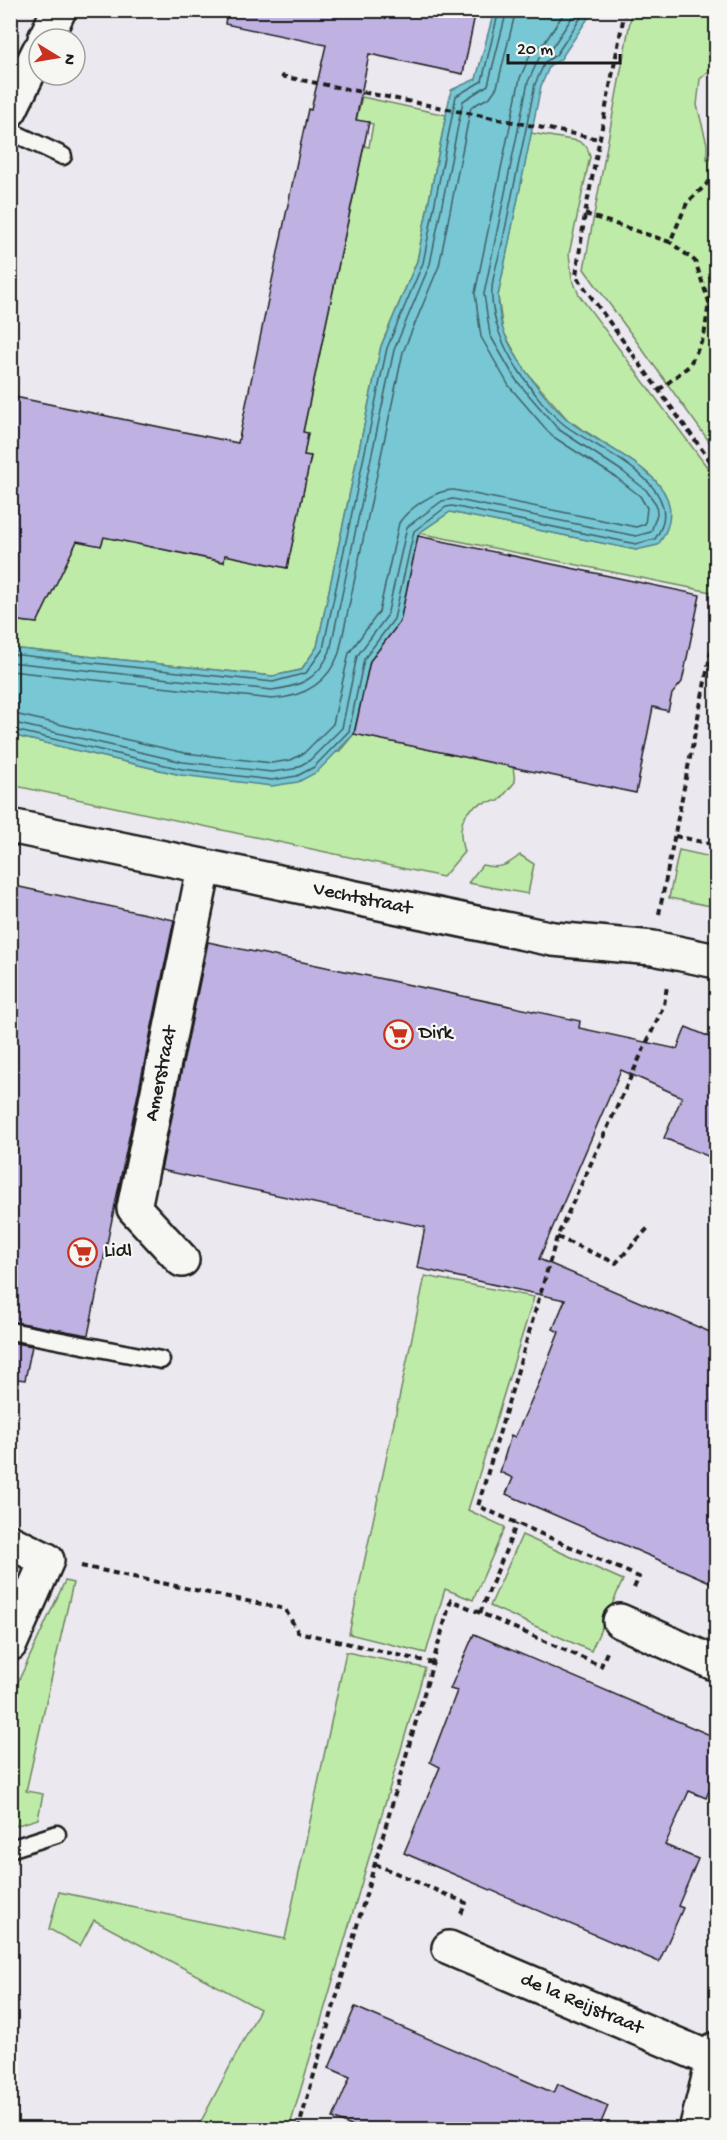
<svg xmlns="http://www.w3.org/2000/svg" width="727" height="2140" font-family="'Gochi Hand',sans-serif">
<rect width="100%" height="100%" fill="#ebe8ef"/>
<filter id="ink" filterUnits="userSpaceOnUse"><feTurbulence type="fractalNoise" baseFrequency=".0167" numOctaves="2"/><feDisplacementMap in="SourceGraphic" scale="12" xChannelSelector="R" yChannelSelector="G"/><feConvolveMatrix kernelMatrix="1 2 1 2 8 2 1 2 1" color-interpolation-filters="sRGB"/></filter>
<g filter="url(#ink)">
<g fill="#bfeba9" stroke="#6e8462" stroke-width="1.5">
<path d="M 632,11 L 716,11 L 716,65 L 700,79 L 697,105 L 707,144 L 707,159 L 716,157 L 716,451 L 584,269 Z"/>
<path d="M 362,97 L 446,115 L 417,261 L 381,346 L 317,647 L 301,670 L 273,676 L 11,648 L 11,620 L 37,623 L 77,541 L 101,546 L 104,537 L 223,562 L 225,555 L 287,567 L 311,457 L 304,455 L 308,433 L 303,432 L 364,146 L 369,147 L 373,124 L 356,120 Z"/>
<path d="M 531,133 L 578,141 L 587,147 L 590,157 L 569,254 L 572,278 L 579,295 L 716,479 L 716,593 L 419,533 L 450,512 L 636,550 L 656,481 L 630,460 L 568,420 L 526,372 L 503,331 L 498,296 Z"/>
<path d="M 354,734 L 513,767 L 515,782 L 499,801 C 466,801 455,821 464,852 L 443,877 L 11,785 L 11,735 L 181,775 L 339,752 Z"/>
<path d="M 679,850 L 716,858 L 716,907 L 669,898 Z"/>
<path d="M 520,855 L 534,864 L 528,894 L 468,883 L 482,865 C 499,869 507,866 520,855 Z"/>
<path d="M 425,1276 L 534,1297 L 468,1510 L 505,1527 L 473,1600 L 445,1589 L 426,1653 L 349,1634 Z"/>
<path d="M 522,1535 L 623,1580 L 591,1651 L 490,1606 Z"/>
<path d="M 65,1581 L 73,1583 L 26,1791 L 43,1794 L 38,1819 L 11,1827 L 11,1697 Z"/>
<path d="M 346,1652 L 425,1668 L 289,2129 L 197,2129 L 260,2009 L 94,1920 L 80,1946 L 49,1929 L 59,1892 L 285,1939 Z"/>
</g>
<path fill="#77c7d4" stroke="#53838a" stroke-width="1.5" d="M 494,11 L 593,11 L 560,60 L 550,65 L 541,86 L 498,296 C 499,308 499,322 504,332 C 516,361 545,400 568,420 C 606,452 704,481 658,545 L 636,550 L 450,512 L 419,533 L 400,622 L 370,661 L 354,734 L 317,772 L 298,782 L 272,786 L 181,775 L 11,735 L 11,648 L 273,676 L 301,670 L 317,647 L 381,346 L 417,261 L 451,90 L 476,79 Z"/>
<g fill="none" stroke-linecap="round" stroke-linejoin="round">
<g stroke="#406066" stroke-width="1.5">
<path d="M 10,654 L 273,682 L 306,673 L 323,649 L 387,348 L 423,263 L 456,96 L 482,81 L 499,10"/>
<path d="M 10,662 L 272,690 C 302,686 318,679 330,651 L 394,350 L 430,264 L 463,101 L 488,85 L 507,10"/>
<path d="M 10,671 L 272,699 C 304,697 328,683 339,653 L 403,352 L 439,266 L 471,107 L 490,97 L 497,87 L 516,10"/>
<path d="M 10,713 L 185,753 L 272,763 L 291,760 L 304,753 L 333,724 L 349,653 L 379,612 L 399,523 C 408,509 436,489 454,490 L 636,527 L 645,524 L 647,508 L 640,496 L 617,478 L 552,436 L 509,386 L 481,337 L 475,293 L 520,78 L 531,53 L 545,42 L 566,10"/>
<path d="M 10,722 L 183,762 L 272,772 L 294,769 L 310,760 L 342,728 L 357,656 L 387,616 L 407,527 L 442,501 L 453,499 L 636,536 L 651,532 L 657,514 L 656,504 L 646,490 L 622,471 L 558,429 L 516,380 L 490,335 L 484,294 L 528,82 L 539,58 L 551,49 L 577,10"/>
<path d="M 10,729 L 182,769 L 272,780 L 297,776 L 314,767 L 349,731 L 364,659 L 394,619 L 414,531 L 446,507 L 452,506 L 636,544 L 655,539 C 693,486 598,450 566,426 C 550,414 532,391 521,374 C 505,351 494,327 492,299 C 490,281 499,258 503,240 C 513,188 525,136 535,84 L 545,62 L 556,55 L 586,10"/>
</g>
</g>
<g fill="#bfb1e2" stroke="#1c1c1c" stroke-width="1.5">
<path d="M 227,10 L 476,10 L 463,74 L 369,54 L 356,120 L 369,122 L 303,432 L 308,433 L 304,455 L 311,456 L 287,568 L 225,555 L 224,562 L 104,537 L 101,546 L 77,541 L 37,623 L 10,620 L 10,396 L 238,443 L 308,109 L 311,110 L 326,45 L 225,24 Z"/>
<path d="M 418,536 L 700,595 L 682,682 L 672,694 L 668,711 L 653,707 L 636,793 L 354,734 L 370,661 L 400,622 Z"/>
<path d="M 10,885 L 174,920 L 88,1335 L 10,1321 Z"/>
<path d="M 208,942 L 580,1021 L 579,1028 L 677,1049 L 686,1027 L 717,1040 L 717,1160 L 664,1138 L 682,1097 L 621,1070 L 539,1259 L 717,1335 L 717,1585 L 506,1494 L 513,1478 L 500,1472 L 511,1435 L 515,1437 L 539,1383 L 559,1332 L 553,1329 L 565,1300 L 417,1268 L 425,1227 L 161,1170 Z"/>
<path d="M 10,1342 L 32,1346 L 25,1380 L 10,1378 Z"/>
<path d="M 474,1634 L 717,1738 L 717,1772 L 706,1798 L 689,1791 L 665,1845 L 698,1859 L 678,1906 L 683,1908 L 659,1962 L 404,1853 L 440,1767 L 430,1762 L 457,1691 L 450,1689 Z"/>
<path d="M 355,2007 L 554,2093 L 558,2084 L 608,2106 L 598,2130 L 360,2130 L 333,2118 L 350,2077 L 329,2068 Z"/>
</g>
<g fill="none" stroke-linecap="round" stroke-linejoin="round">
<defs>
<g id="lane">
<path d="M 10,131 L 63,156"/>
<path d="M 10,1331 L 161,1360"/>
<path d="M 10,1849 L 57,1834"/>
</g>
<g id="street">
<path d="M 45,39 L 59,10"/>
<path d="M 10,110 L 39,51"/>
<path id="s1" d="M 10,826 L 553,939 L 653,948 L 716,961"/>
<path id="s2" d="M 182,1260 L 134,1208 L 204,868"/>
<path d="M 10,1542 L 47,1560 L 10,1644"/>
<path d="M 620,1621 L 716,1664"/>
<path id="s3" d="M 449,1948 L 713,2060"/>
<path d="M 696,2130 L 716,2049"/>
</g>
</defs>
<use href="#lane" stroke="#1c1c1c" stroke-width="21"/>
<use href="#street" stroke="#1c1c1c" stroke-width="38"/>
<g stroke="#1c1c1c" stroke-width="4" stroke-dasharray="6 4.5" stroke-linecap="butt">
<path d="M 625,10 L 585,214 L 576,276 L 716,469"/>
<path d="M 281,76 L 599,139"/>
<path d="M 585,214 L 670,242 L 687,203 L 716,175"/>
<path d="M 659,390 L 689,366 L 704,337 L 709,302 L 695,261 L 670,242"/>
<path d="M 675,836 L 716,845"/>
<path d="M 659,914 L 716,626"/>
<path d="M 557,1237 L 616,1263 L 648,1228"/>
<path d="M 81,1566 L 285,1609 L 298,1632 L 433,1663"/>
<path d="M 634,1588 L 639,1577 L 478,1506 L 557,1237 L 664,1005 L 667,986"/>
<path d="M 480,1613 L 517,1523"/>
<path d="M 375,1864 L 466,1903 L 460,1916"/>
<path d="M 298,2130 L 451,1600 L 601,1666 L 607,1652"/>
</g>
<use href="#lane" stroke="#f6f6f2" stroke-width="16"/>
<use href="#street" stroke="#f6f6f2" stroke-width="33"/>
</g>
</g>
<defs>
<symbol id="supermarket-ring" viewBox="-11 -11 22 22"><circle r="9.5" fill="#f6f6f2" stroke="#c8321e" stroke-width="1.5"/><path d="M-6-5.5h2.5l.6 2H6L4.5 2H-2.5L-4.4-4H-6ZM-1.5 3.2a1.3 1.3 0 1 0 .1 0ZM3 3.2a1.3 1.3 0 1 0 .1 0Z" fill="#c8321e"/></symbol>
</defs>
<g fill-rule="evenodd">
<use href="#supermarket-ring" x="382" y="1018" width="33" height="33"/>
<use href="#supermarket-ring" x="66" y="1236" width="33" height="33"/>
</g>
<g text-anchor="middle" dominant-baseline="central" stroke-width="4.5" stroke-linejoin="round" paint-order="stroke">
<g font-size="20" fill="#1c1c1c" stroke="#f6f6f2">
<text stroke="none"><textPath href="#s1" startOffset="360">Vechtstraat</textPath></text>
<text stroke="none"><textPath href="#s2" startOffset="208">Amerstraat</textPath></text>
<text stroke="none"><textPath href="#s3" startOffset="144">de la Reijstraat</textPath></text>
</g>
<g font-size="20" fill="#1c1c1c" stroke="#f6f6f2" text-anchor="start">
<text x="419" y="1034">Dirk</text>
<text x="104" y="1252">Lidl</text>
</g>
</g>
<rect width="727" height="2140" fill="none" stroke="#f6f6f2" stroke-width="36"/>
<rect x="18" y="18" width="691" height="2104" fill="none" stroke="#1c1c1c" stroke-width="2" filter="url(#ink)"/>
<g transform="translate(57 57) rotate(101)"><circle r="28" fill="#f6f6f2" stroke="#9f9f9c" stroke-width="1.5"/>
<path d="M0-4.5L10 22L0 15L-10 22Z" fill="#c8321e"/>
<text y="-9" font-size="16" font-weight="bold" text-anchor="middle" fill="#1c1c1c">N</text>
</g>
<path d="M508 54v9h112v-9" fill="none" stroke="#1c1c1c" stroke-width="3"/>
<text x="517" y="54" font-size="18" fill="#1c1c1c" stroke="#f6f6f2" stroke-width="4.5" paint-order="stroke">20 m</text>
</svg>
